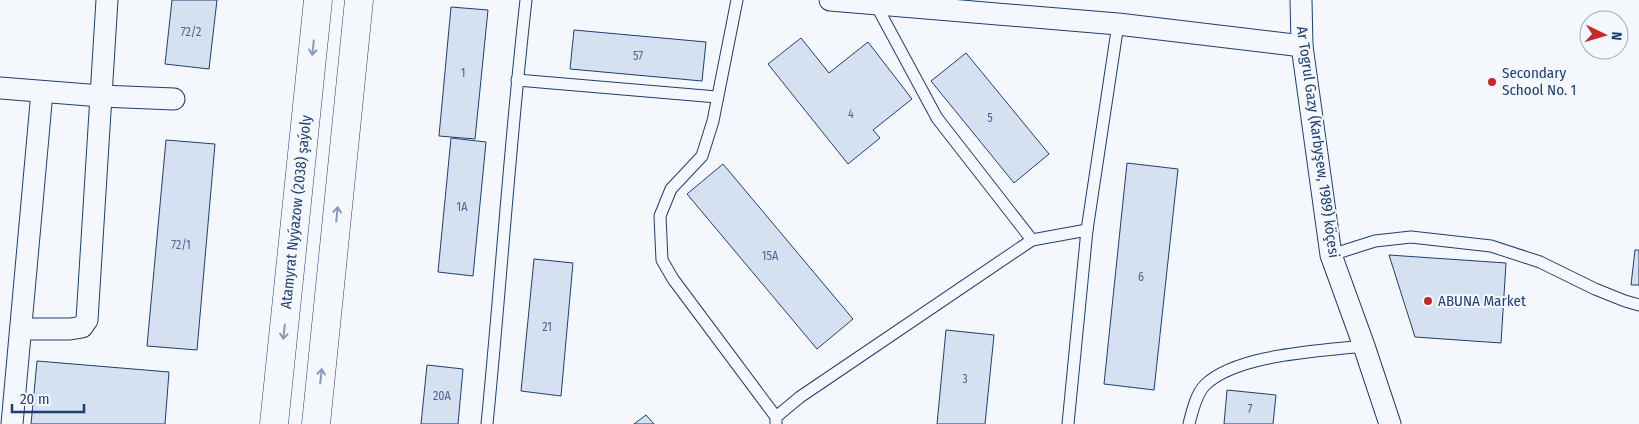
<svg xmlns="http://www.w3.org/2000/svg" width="1639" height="424" font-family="'Fira Sans Condensed',sans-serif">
<rect width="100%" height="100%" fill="#f4f7fb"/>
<g fill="#d5e0f0" stroke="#1d3f73">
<path d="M 172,0 L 217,0 L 209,69 L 165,64 Z"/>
<path d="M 451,7 L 488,10 L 475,139 L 439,136 Z"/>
<path d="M 574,30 L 706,42 L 702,81 L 570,69 Z"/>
<path d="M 801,38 L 829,73 L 868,42 L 912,99 L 873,130 L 880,138 L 848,164 L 768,64 Z"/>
<path d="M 966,53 L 1049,154 L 1014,183 L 931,81 Z"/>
<path d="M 451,138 L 486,142 L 473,276 L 438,272 Z"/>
<path d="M 166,140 L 215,144 L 197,350 L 147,346 Z"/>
<path d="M 1127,163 L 1178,169 L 1154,390 L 1104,384 Z"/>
<path d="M 723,164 L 853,319 L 817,349 L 687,194 Z"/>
<path d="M 1635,250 L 1639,250 L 1639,285 L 1631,285 Z"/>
<path d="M 1389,255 L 1506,263 L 1501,343 L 1415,337 Z"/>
<path d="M 534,259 L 573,263 L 561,396 L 521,391 Z"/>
<path d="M 946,330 L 994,335 L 985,424 L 937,424 Z"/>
<path d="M 37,361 L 169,372 L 165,424 L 31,424 Z"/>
<path d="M 427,365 L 463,369 L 458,424 L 421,424 Z"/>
<path d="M 1227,390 L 1276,395 L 1273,424 L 1224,424 Z"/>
<path d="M 646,415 L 654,424 L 634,424 Z"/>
</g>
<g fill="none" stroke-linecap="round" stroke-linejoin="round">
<defs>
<g id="lane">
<path d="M 737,0 L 713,121 L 702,156 L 671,189 L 660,216 L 662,260 L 673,279 L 776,417"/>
<path d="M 876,5 L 937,118 L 1032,240"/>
<path d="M 517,80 L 717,97"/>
<path d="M 1087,230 L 1118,24"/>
<path d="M 1331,255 L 1375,241 L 1411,237 L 1491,246 L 1540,262 L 1595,289 L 1625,301 L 1639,305"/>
<path d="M 487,424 C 501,283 510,141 526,0"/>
<path d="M 776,424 L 776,417 L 800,397 L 1032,240 L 1087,230 L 1068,424"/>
<path d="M 1189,424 C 1192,412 1196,394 1205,385 C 1237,354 1321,351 1364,346"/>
</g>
<g id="street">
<path d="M 830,0 L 1118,24 L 1302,46"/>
<path d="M 1301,0 L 1302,46 L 1331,255 L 1364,346 L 1390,424"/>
<path d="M 0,88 L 101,96 L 174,99"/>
<path d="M 21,329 L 70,329 L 82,327 L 87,320 L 107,0"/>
<path d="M 12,424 L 42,92"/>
</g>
<g id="primary">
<path d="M 274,424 L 318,0"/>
<path d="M 316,424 L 359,0"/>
</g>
</defs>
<use href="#lane" stroke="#1d3f73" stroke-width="13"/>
<use href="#street" stroke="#1d3f73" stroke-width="23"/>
<use href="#primary" stroke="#1d3f73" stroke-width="29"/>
<use href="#lane" stroke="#f4f7fb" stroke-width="11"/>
<use href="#street" stroke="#f4f7fb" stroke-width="21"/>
<use href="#primary" stroke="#f4f7fb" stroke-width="28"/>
</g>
<defs><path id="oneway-shaft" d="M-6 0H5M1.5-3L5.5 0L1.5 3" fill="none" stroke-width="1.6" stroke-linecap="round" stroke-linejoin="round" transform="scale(1.25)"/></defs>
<g stroke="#889bb7">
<use href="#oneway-shaft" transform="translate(313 48) rotate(96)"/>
<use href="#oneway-shaft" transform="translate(337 214) rotate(-84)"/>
<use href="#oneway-shaft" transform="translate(284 332) rotate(96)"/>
<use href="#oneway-shaft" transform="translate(321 376) rotate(-84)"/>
</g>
<g fill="#c62828" stroke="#f4f7fb" stroke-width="2">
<circle cx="1492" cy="82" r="5"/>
<circle cx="1428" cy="301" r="5"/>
</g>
<g text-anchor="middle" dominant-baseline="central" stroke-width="4" stroke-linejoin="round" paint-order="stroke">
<g font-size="12" fill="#4b6792">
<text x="191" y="32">72/2</text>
<text x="638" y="56">57</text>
<text x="463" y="73">1</text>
<text x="851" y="114">4</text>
<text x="990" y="118">5</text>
<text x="462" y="207">1A</text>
<text x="181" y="245">72/1</text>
<text x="770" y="256">15A</text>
<text x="1141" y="277">6</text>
<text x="547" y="327">21</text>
<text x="965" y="379">3</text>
<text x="442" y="396">20A</text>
<text x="1250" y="409">7</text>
</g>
<g font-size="15" fill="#1d3f73" stroke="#f4f7fb" text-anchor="start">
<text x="1502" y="73">Secondary<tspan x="1502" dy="17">School No. 1</tspan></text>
<text x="1438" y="301">ABUNA Market</text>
</g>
<g font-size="15" fill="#1d3f73" stroke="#f4f7fb">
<text transform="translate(1318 142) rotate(82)">Ar Togrul Gazy (Karbyşew, 1989) köçesi</text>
<text transform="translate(296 212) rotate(-84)">Atamyrat Nyýazow (2038) şaýoly</text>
</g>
</g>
<g transform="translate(1604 35) rotate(95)"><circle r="24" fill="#f4f7fb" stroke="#9eadc5"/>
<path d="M0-4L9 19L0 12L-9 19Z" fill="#c62828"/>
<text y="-8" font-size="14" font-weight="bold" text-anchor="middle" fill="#1d3f73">N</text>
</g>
<path d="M12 404v8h72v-8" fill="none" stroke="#1d3f73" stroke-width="2.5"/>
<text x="20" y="404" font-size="15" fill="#1d3f73" stroke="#f4f7fb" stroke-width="4" paint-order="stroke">20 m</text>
</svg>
